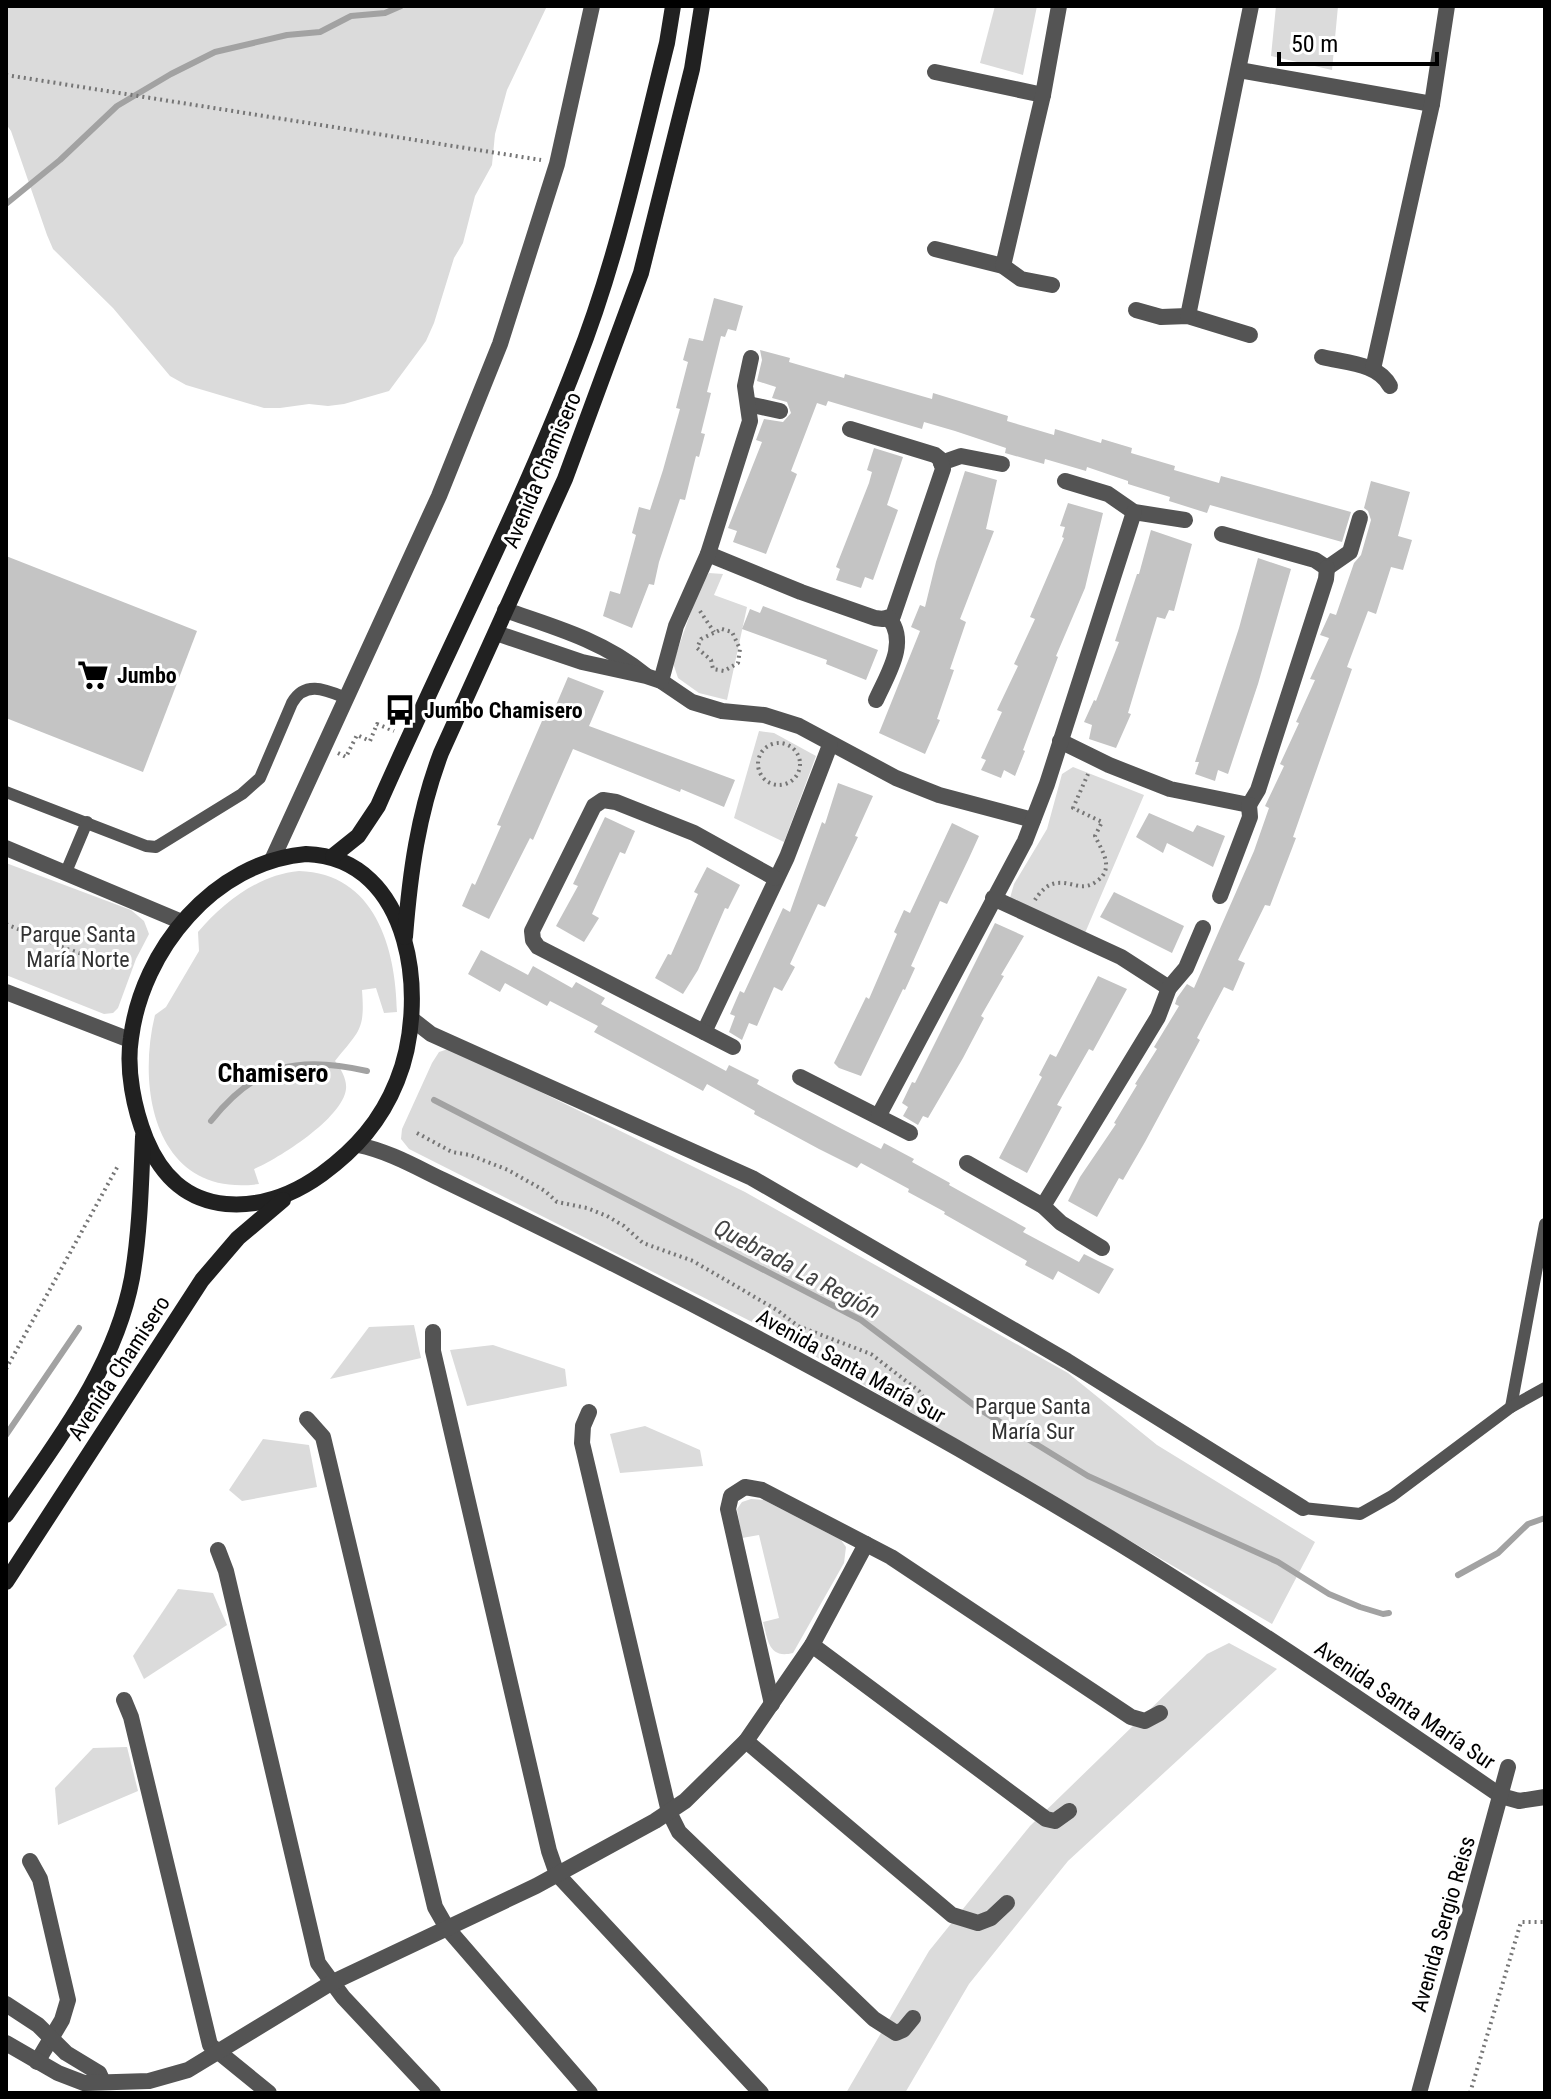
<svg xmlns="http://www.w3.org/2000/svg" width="1551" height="2099" font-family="'Roboto Condensed',sans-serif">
<rect width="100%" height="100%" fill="#fff"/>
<g fill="#dbdbdb">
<path d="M 6,6 L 547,6 L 507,90 L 495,134 L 492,165 L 475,196 L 463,243 L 454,258 L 434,323 L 426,341 L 389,391 L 344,404 L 328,406 L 309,404 L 280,408 L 264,408 L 186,385 L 170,376 L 113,308 L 53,249 L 47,235 L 11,131 L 6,124 Z"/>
<path d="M 995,6 L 1037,6 L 1023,75 L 980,63 Z"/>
<path d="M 1276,6 L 1338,6 L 1332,70 L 1271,56 Z"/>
<path d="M 709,573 L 723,574 L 714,595 L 747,607 L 727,700 L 699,693 L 678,678 L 673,663 L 700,586 Z"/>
<path d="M 759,731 L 774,733 L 816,756 L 784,842 L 734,818 Z"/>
<path d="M 1073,767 L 1144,795 L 1085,933 L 1010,898 L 1014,884 L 1047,829 L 1062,774 Z"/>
<path d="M 6,863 L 131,910 L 144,921 L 149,934 L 136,959 L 118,1008 L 113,1013 L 104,1014 L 6,975 Z"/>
<path d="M 299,871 C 375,873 396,948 397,1012 L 384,1013 L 376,988 L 362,990 C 365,1030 360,1030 335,1061 C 341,1069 347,1079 346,1089 C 343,1118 278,1159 254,1169 L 259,1184 C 157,1198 136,1092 155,1015 L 166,1007 L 199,951 L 198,932 C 224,902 258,875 299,871 Z"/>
<path d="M 451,1048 L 745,1192 L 1068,1373 L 1157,1445 L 1315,1542 L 1272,1624 L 784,1338 L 409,1149 L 401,1139 L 402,1129 L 432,1063 L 439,1052 Z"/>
<path d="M 414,1325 L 421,1358 L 330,1379 L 369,1327 Z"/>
<path d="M 493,1345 L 565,1369 L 567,1386 L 467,1406 L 450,1350 Z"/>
<path d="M 645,1426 L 700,1450 L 703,1466 L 620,1473 L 610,1434 Z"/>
<path d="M 263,1439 L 309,1445 L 317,1487 L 242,1501 L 229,1490 Z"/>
<path d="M 751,1499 L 764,1500 L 841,1540 L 846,1547 L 844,1563 L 793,1653 C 769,1659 768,1641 763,1622 L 779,1618 L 759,1535 L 742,1538 L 737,1509 L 742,1502 Z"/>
<path d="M 178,1589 L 213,1593 L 227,1625 L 144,1679 L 133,1656 Z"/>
<path d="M 1229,1643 L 1277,1669 L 1068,1861 L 969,1984 L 905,2093 L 846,2093 L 929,1951 L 1030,1826 L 1207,1654 Z"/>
<path d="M 127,1747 L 138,1791 L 58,1825 L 55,1788 L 93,1748 Z"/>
</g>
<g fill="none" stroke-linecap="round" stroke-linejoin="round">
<g stroke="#a2a2a2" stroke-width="6">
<path d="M 6,204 L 60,160 L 117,106 L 171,74 L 215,52 L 287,35 L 320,32 L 351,16 L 385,13 L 401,6"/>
<path d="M 434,1100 L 861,1320 L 979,1409 L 1088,1476 L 1278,1562 L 1329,1594 L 1360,1607 L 1383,1614 L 1389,1613"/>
<path d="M 211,1121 C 256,1064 298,1055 367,1071"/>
<path d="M 6,1435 L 79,1328"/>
<path d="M 1458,1575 L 1498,1553 L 1528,1524 L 1545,1518"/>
</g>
</g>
<g fill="#c4c4c4">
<path d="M 714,298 L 743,306 L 736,331 L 728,329 L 725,337 L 721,336 L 707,392 L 711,393 L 701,433 L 705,434 L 699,457 L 696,456 L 685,500 L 680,499 L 659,562 L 654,585 L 649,584 L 632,628 L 603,616 L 610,591 L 620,594 L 636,535 L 632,533 L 639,507 L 650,510 L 663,470 L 680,409 L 676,408 L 688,362 L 683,360 L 689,338 L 703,341 Z"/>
<path d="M 760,350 L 790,358 L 789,362 L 844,378 L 845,374 L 932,399 L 933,393 L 1008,416 L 1007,421 L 1054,435 L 1055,429 L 1101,443 L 1102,439 L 1132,448 L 1131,453 L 1175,466 L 1174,470 L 1219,483 L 1221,476 L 1351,512 L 1342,542 L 1210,505 L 1207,513 L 1169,501 L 1170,497 L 1128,484 L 1128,481 L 1087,467 L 1086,471 L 1045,459 L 1044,464 L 1005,453 L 1006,448 L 955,431 L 924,422 L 922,429 L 828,401 L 826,406 L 817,403 L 791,471 L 797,474 L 766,554 L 733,542 L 737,531 L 728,528 L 762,442 L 756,440 L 764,419 L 783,422 L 791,413 L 787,402 L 772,398 L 776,387 L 757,381 L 762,360 Z"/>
<path d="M 874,448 L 903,457 L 887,505 L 898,510 L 873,580 L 865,577 L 861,588 L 836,580 L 840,569 L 836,567 L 869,483 L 872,472 L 867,470 Z"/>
<path d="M 965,471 L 997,480 L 986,529 L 994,531 L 960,619 L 966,622 L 950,669 L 954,670 L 937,719 L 940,720 L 925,754 L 879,733 L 920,631 L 911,627 L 920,605 L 925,607 L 936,562 Z"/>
<path d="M 1371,481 L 1410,492 L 1398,536 L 1412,540 L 1403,570 L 1391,567 L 1376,614 L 1368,611 L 1347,667 L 1352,669 L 1293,837 L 1296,838 L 1270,906 L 1265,905 L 1238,960 L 1245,963 L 1233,991 L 1224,987 L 1197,1038 L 1200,1040 L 1145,1142 L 1123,1180 L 1119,1178 L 1097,1217 L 1068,1201 L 1080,1177 L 1116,1124 L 1114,1123 L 1137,1085 L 1135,1084 L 1157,1049 L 1154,1047 L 1179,1006 L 1175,1004 L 1177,998 L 1187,984 L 1194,988 L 1254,851 L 1269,808 L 1265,806 L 1284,766 L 1280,764 L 1299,723 L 1296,722 L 1315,680 L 1310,679 L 1329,638 L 1320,635 L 1330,613 L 1336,615 L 1354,563 L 1361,555 L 1371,520 L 1368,511 L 1364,508 Z"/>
<path d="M 1068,503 L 1103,513 L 1085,588 L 1056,656 L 1058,657 L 1023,750 L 1025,751 L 1015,776 L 1004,770 L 1001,778 L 981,770 L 986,760 L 981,758 L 1002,712 L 997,710 L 1018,666 L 1014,664 L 1035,619 L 1030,617 L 1064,538 L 1062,537 L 1065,527 L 1060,526 Z"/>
<path d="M 1151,530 L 1192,544 L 1174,611 L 1169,610 L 1165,619 L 1157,617 L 1128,713 L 1131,714 L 1116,748 L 1089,739 L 1092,725 L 1084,722 L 1094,700 L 1096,701 L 1119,642 L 1115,641 L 1137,574 L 1139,574 Z"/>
<path d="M 6,556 L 197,631 L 143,772 L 6,718 Z"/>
<path d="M 1258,558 L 1291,569 L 1258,684 L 1228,774 L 1218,770 L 1215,781 L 1195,774 L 1199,762 L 1195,762 L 1239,628 Z"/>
<path d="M 763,606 L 878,650 L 866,680 L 826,664 L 827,660 L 742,629 L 750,609 L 760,613 Z"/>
<path d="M 568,677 L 604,691 L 589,726 L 735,780 L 724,807 L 681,789 L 680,792 L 573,749 L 533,840 L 530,838 L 489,919 L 462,906 L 472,883 L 475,885 L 501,826 L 497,825 L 545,714 L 551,717 Z"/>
<path d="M 838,783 L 873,796 L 855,836 L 858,837 L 825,907 L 818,904 L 790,964 L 795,967 L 782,991 L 774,987 L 757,1026 L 749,1023 L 742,1040 L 729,1032 L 735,1016 L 730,1014 L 740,991 L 744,993 L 783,908 L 790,912 L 822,822 L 825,824 Z"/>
<path d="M 1149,813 L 1193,832 L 1197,825 L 1225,836 L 1213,867 L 1167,843 L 1163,853 L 1136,837 Z"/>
<path d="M 605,817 L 635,831 L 625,854 L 620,852 L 592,914 L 599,918 L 584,942 L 556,926 L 578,886 L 573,884 Z"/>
<path d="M 952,823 L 979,836 L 969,858 L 947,904 L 940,901 L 911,966 L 915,968 L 905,990 L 903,989 L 861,1076 L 839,1068 L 834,1063 L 866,997 L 869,999 L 897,934 L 894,932 L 904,910 L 910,913 Z"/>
<path d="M 707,867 L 740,885 L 728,909 L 725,908 L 698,970 L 683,994 L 655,978 L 668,954 L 671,955 L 698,894 L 694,892 Z"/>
<path d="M 1114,892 L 1184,926 L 1172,953 L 1100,917 Z"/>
<path d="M 995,923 L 1024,936 L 1001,975 L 1004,976 L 981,1016 L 984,1018 L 963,1058 L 928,1118 L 923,1116 L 918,1125 L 903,1116 L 908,1107 L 902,1103 L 912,1082 L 915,1083 Z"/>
<path d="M 481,950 L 528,975 L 533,966 L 572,988 L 576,982 L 605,998 L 601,1004 L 726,1071 L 729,1065 L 759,1080 L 757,1084 L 842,1129 L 881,1149 L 884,1143 L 914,1159 L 912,1162 L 950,1183 L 949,1185 L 1026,1228 L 1023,1232 L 1079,1262 L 1084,1254 L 1114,1269 L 1099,1294 L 1058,1271 L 1053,1280 L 1025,1265 L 1027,1261 L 944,1214 L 945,1212 L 908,1192 L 909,1189 L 861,1163 L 857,1168 L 819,1149 L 754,1114 L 755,1111 L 707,1084 L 703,1091 L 594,1032 L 598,1026 L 550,1001 L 547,1006 L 505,983 L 500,992 L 468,974 Z"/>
<path d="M 1098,976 L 1127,989 L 1093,1051 L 1089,1049 L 1057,1105 L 1062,1107 L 1027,1173 L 999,1158 L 1042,1077 L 1039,1075 L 1050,1054 L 1056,1057 Z"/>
</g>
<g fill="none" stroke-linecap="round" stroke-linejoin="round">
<g stroke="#767676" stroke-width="4" stroke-dasharray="2 4" stroke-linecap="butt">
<path d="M 6,75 L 541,160"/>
<path d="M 700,611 L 714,632"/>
<path d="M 722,629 L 732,632 L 740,649 L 738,663 L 724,671 L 713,669 L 711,660 L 697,648 L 701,639 Z"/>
<circle cx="779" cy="764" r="21"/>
<path d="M 338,753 L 346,757 L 357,735 L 370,741 L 377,724 L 394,731"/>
<path d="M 1035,900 C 1038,895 1043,889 1048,886 C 1058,880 1069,884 1079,886 C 1086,887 1092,885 1097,881 C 1115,868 1102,851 1095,836 L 1102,822 L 1073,808 L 1088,774"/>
<path d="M 6,924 L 67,949 L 119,966"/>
<path d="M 417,1133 L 452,1152 L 470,1155 L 508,1170 L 545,1191 L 557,1202 L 587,1208 L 607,1216 L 624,1226 L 643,1243 L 693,1261 L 777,1310 L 798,1326 L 871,1354 L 919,1391 L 928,1404 L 931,1414"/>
<path d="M 6,1369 L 119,1164"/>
<path d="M 1470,2093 L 1521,1922 L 1545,1922"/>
</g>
<g stroke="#545454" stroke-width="12">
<path d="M 6,792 L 146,846 L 156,847 L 242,794 L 260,778 L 292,703 C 305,680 326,690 346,698"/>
<path d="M 66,872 L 87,822"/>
<path d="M 1511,1407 L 1545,1224"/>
<path d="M 1303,1508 L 1360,1514 L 1392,1496 L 1511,1407 L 1545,1388"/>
</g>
<g stroke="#545454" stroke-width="16">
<path d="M 1239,70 L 1432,104"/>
<path d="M 935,72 L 1043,95"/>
<path d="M 935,249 L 1003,266 L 1021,279 L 1052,285"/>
<path d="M 1003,266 L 1043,95 L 1059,6"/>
<path d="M 1136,310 L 1161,317 L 1188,316 L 1250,335"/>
<path d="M 1188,316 L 1251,6"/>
<path d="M 1322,357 C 1346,363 1378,363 1390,386"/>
<path d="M 1373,369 L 1432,104 L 1447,6"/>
<path d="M 748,404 L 780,411"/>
<path d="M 941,463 L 961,456 L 1002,464"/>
<path d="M 1065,481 L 1108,494 L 1134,512 L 1185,520"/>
<path d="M 1222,534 L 1315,560 L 1327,568"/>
<path d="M 708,554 L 801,592 L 875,618 L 883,619 L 893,616 L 943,469 L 940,459 L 935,455 L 850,429"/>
<path d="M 1327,568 L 1350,552 L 1360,518"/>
<path d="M 505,610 C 555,627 604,641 645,675"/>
<path d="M 496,633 L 582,662 L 646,676 L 661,681 L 692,702 L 722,711 L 764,715 L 799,726 L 896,778 L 939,795 L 1033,820"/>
<path d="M 661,681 L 676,626 L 708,554 L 750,421 L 745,386 L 751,358"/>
<path d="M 876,700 C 887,675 909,643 889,618"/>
<path d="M 1060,741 L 1109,765 L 1170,789 L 1249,805 L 1258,790 L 1326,579 L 1327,568"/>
<path d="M 6,848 L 182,922"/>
<path d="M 272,860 L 439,496 L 500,344 L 557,164 L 592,6"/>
<path d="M 1220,896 L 1250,817 L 1249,805"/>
<path d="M 993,898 L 1121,957 L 1169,988"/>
<path d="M 6,992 L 130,1040"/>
<path d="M 413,1020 L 431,1034 L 752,1178 L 1067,1361 L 1303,1508"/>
<path d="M 704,1032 L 787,857 L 830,745"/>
<path d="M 733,1047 L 538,947 L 533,940 L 532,931 L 594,806 L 603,800 L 616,802 L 694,833 L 775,878"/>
<path d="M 800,1077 L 910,1133"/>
<path d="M 879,1115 L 1025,841 L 1047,784 L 1134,512"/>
<path d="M 358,1145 C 388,1151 416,1167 443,1180 C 499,1207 555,1234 610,1262 C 783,1349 954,1443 1120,1544 C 1250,1624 1376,1710 1501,1796 L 1519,1801 L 1545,1797"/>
<path d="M 967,1163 L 1043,1206 L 1061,1223 L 1102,1248"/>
<path d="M 1043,1206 L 1158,1017 L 1169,988 L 1186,968 L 1203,928"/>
<path d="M 433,1332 L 433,1351 L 549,1851 L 557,1874 L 761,2093"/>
<path d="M 589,1412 L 583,1426 L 582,1443 L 669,1812 L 679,1832 L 874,2019 L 896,2033 L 903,2030 L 913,2018"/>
<path d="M 307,1419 L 323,1437 L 435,1907 L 447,1928 L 590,2093"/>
<path d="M 218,1550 L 226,1571 L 318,1963 L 343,1997 L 433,2093"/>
<path d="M 812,1645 L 1046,1819 L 1055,1821 L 1069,1811"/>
<path d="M 124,1700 L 131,1717 L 210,2045 L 269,2093"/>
<path d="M 772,1704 L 728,1509 L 731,1496 L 745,1487 L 762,1490 L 891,1557 L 1131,1717 L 1145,1721 L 1160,1713"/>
<path d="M 746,1741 L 952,1915 L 978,1923 L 991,1918 L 1007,1903"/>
<path d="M 30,1861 L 40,1879 L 68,2000 L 62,2020 L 37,2062"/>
<path d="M 6,2004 L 38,2025 L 66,2053 L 99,2073 L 103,2082"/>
<path d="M 6,2043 L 58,2073 L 84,2083 L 149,2081 L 188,2070 L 331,1983 L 536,1886 L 655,1821 L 685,1801 L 746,1741 L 812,1645 L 866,1544"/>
<path d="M 1419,2093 L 1508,1767"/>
</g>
<g stroke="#212121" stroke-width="16">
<path d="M 306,854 C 414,858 429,1003 397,1081 C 381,1121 356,1149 322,1174 C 293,1195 262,1207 226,1204 C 185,1200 161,1175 146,1139 C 134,1109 126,1070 131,1038 C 142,950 214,862 306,854 Z"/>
<path d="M 333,856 L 358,836 L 378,806 C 443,658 518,514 576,364 C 617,261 640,150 667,43 L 673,6"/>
<path d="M 405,937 C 410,873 418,814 441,753 L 565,479 L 641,273 L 692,69 L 702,6"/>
<path d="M 6,1515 C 57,1441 115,1368 132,1278 C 140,1232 141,1184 143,1137"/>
<path d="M 6,1582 L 202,1280 L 238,1238 L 283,1200"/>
</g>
</g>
<defs>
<symbol id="supermarket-bare" viewBox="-9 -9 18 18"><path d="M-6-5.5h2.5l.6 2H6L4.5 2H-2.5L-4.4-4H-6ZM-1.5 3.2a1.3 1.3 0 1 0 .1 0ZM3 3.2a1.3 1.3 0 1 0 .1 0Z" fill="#000" stroke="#fff" stroke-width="2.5" paint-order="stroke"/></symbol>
<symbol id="bus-bare" viewBox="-9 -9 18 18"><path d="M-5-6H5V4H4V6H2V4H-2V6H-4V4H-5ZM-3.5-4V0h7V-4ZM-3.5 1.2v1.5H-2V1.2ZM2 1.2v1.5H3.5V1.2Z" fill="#000" stroke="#fff" stroke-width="2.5" paint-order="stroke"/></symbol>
</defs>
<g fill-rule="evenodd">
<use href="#supermarket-bare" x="71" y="653" width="44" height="44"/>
<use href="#bus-bare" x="378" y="688" width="44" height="44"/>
</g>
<g text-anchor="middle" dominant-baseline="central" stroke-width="6" stroke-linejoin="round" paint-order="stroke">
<g font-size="22" fill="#000" stroke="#fff">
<text transform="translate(542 470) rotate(-67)">Avenida Chamisero</text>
<text transform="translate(851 1366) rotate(29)">Avenida Santa María Sur</text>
<text transform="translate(119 1368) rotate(-57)">Avenida Chamisero</text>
<text transform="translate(1405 1705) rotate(34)">Avenida Santa María Sur</text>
<text transform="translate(1443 1924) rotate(-74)">Avenida Sergio Reiss</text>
</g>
<g font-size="22" font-weight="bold" fill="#000" stroke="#fff" text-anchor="start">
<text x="117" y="675">Jumbo</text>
<text x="424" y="710">Jumbo Chamisero</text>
</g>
<g font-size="22" fill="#323232" stroke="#fff">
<text x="78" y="934">Parque Santa<tspan x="78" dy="25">María Norte</tspan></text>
<text x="1033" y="1406">Parque Santa<tspan x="1033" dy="25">María Sur</tspan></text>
</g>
<g font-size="24" font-style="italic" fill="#434343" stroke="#fff">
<text transform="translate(797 1269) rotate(28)">Quebrada La Región</text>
</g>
<g font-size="26" font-weight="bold" fill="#000" stroke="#fff">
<text x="273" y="1073">Chamisero</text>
</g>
</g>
<rect width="1551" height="2099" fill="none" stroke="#000000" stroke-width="16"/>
<path d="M1279 52v12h158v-12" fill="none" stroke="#000000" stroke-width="4"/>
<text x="1291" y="52" font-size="24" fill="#000000" stroke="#ffffff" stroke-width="6" paint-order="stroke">50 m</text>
</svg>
